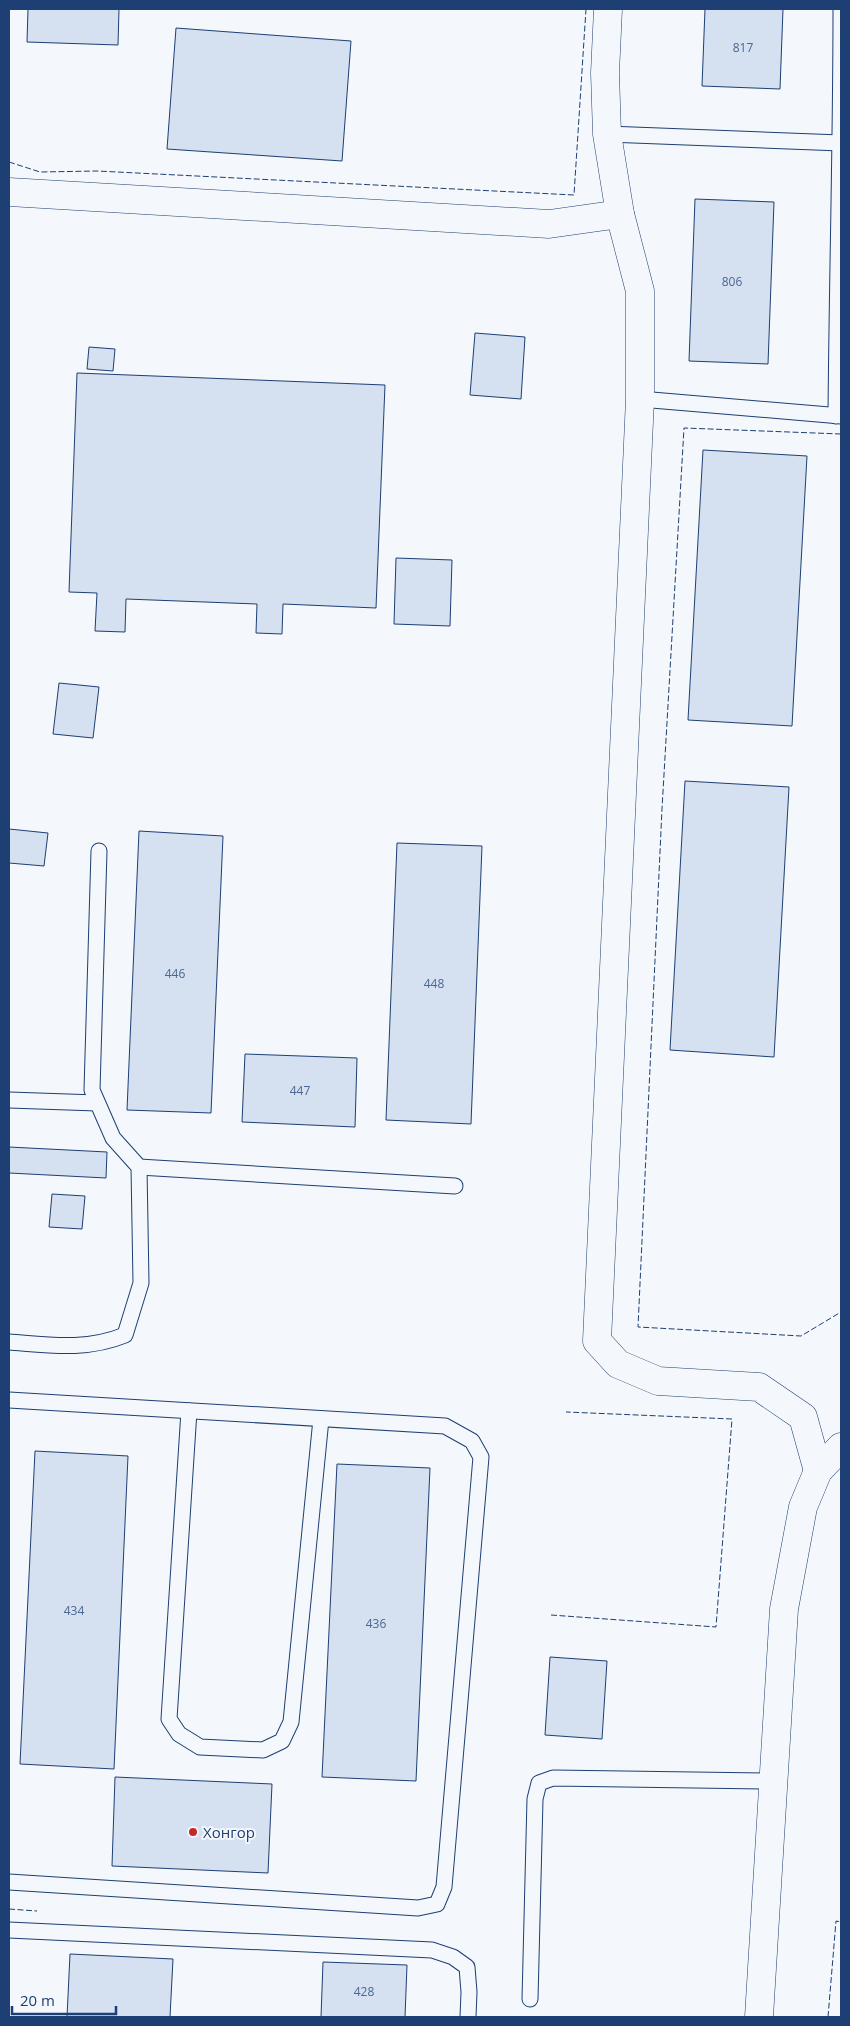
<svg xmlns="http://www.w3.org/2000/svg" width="850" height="2026" font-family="'Open Sans',sans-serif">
<rect width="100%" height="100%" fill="#f4f7fb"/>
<g fill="#d5e0f0" stroke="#1d3f73">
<path d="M 28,9 L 119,9 L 118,45 L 27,42 Z"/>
<path d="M 705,9 L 783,9 L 780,89 L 702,86 Z"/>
<path d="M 176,28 L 351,41 L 342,161 L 167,149 Z"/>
<path d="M 695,199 L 774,202 L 768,364 L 689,361 Z"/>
<path d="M 475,333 L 525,337 L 521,399 L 470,395 Z"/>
<path d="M 89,347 L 115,349 L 113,371 L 87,369 Z"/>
<path d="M 77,373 L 385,385 L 376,608 L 283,604 L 282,634 L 256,633 L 257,604 L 126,599 L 125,632 L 95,631 L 97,593 L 69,592 Z"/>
<path d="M 703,450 L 807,456 L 792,726 L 688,720 Z"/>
<path d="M 396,558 L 452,560 L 450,626 L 394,624 Z"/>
<path d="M 59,683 L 99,687 L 93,738 L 53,734 Z"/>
<path d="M 685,781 L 789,787 L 774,1057 L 670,1050 Z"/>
<path d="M 9,829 L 48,833 L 44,866 L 9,863 Z"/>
<path d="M 139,831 L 223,836 L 211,1113 L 127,1110 Z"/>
<path d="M 397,843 L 482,846 L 471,1124 L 386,1120 Z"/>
<path d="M 245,1054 L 357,1058 L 355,1127 L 242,1122 Z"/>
<path d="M 9,1147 L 107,1152 L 106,1178 L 9,1173 Z"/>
<path d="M 52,1194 L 85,1196 L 82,1229 L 49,1227 Z"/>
<path d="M 35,1451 L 128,1456 L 114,1769 L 20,1764 Z"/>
<path d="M 337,1464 L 430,1468 L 416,1781 L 322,1777 Z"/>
<path d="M 550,1657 L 607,1661 L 602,1739 L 545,1735 Z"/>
<path d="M 115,1777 L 272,1784 L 268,1873 L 112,1866 Z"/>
<path d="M 70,1954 L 173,1959 L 170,2017 L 67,2017 Z"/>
<path d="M 323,1962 L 407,1965 L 405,2017 L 321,2017 Z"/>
</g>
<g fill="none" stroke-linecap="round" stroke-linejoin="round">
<defs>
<g id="lane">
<path d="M 607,134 L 841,143"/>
<path d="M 640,399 L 841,416"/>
<path d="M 836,416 C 837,280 841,144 841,9"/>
<path d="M 9,1100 L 97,1103"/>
<path d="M 139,1167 L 455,1186"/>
<path d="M 9,1342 C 49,1345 86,1351 125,1335 L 141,1283 L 139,1167 L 113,1138 L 92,1090 L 99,851"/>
<path d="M 9,1400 L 445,1426 L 472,1441 L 481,1457 L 444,1887 L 437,1904 L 418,1908 L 9,1882"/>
<path d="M 189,1411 L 169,1719 L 179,1734 L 200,1747 L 263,1750 L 282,1741 L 291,1722 L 321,1419"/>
<path d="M 9,1930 L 432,1950 L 453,1957 L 467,1967 L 469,1992 L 468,2017"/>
<path d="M 530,1999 L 535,1799 L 539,1783 L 553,1778 L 773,1781"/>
</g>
<g id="street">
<path d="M 608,9 L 605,73 L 607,134 L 620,214 L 640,291 L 640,399 L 597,1341 L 618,1364 L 658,1381 L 759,1387 L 803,1417 L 818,1471"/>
<path d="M 9,192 L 549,224 L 620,214"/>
<path d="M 759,2017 L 784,1609 L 803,1507 L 818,1471 L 841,1447"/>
</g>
</defs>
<use href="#lane" stroke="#1d3f73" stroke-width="17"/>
<use href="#street" stroke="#1d3f73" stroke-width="29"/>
<use href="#lane" stroke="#f4f7fb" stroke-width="15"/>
<use href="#street" stroke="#f4f7fb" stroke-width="28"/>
<g stroke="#1d3f73" stroke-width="1" stroke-dasharray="6 2.5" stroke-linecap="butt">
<path d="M 9,162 L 40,172 L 97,171 L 574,195 L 586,9"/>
<path d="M 841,434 L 684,428 L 662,809 L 638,1327 L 801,1336 L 841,1312"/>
<path d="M 551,1615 L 716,1627 L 732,1419 L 566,1412"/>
<path d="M 9,1909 L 37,1911"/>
<path d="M 828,2017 L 836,1921 L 841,1922"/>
</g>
</g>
<circle fill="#c62828" stroke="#f4f7fb" stroke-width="2" cx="193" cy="1832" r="5"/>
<g text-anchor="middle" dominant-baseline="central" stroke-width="4" stroke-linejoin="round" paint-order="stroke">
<g font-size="12" fill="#4b6792">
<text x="743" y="47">817</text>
<text x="732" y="281">806</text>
<text x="175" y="973">446</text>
<text x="434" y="983">448</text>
<text x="300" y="1090">447</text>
<text x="74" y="1610">434</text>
<text x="376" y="1623">436</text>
<text x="364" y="1991">428</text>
</g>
<g font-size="15" fill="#1d3f73" stroke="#f4f7fb" text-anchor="start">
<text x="203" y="1832">Хонгор</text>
</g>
</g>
<rect width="850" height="2026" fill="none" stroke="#1d3f73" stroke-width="20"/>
<path d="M12 2006v8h104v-8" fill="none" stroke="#1d3f73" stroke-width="2.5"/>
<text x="20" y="2006" font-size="15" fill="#1d3f73" stroke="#f4f7fb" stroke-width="4" paint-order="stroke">20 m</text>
</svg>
